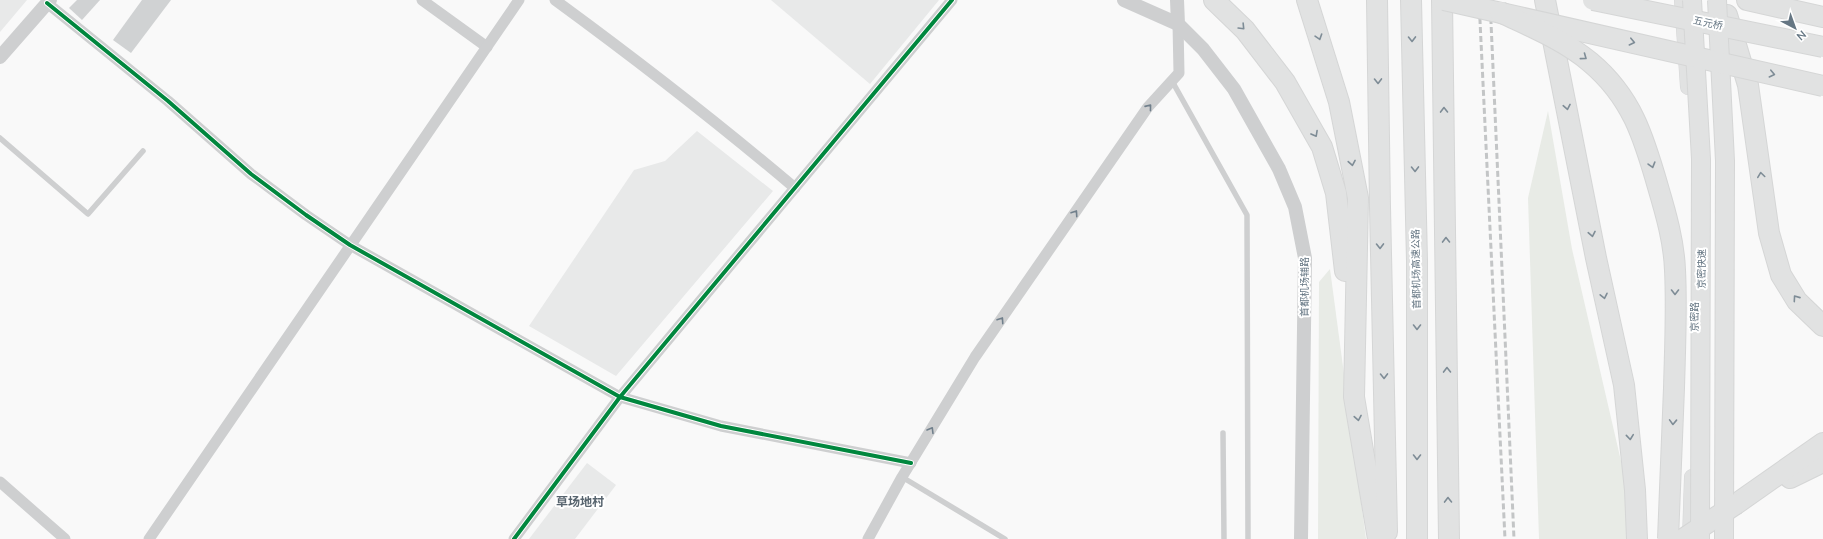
<svg xmlns="http://www.w3.org/2000/svg" width="1823" height="539" font-family="Mulish,'Noto Sans SC',sans-serif">
<rect width="100%" height="100%" fill="#f9f9f9"/>
<g fill="#e8e9e9">
<path d="M 0,0 L 27,0 L 0,32 Z"/>
<path d="M 771,0 L 939,0 L 870,84 Z"/>
<path d="M 697,131 L 773,191 L 616,376 L 529,326 L 634,170 L 665,161 Z"/>
<path d="M 587,463 L 616,485 L 575,539 L 529,539 Z"/>
</g>
<g fill="#e8ebe6">
<path d="M 1548,111 L 1572,249 L 1639,539 L 1539,539 L 1528,198 Z"/>
<path d="M 1330,269 L 1366,539 L 1318,539 L 1319,282 Z"/>
</g>
<g fill="#d0d2d3">
<path d="M 77,0 L 100,0 L 82,20 L 69,8 Z"/>
<path d="M 142,0 L 171,0 L 131,53 L 113,40 Z"/>
</g>
<g fill="none" stroke-linecap="round" stroke-linejoin="round">
<defs>
<g id="secondary">
<path d="M 1682,0 L 1688,87"/>
<path d="M 1690,539 L 1692,477"/>
</g>
<g id="motorway">
<path d="M 1214,0 L 1245,30 L 1285,82 L 1322,147 L 1336,193 L 1345,271"/>
<path d="M 1307,0 L 1339,102 L 1358,198 L 1354,397 L 1378,539"/>
<path d="M 1377,0 L 1380,207 L 1387,532"/>
<path d="M 1411,0 L 1417,261 L 1417,539"/>
<path d="M 1442,0 L 1449,539"/>
<path d="M 1545,0 L 1596,258 L 1624,385 L 1635,490 L 1637,539"/>
<path d="M 1747,0 L 1823,17"/>
<path d="M 1727,15 L 1748,85 L 1769,233 L 1781,275 L 1797,301 L 1823,326"/>
<path d="M 1790,478 L 1823,462"/>
<path d="M 1736,504 L 1823,443"/>
</g>
</defs>
<use href="#secondary" stroke="#d5d6d7" stroke-width="16"/>
<use href="#motorway" stroke="#d5d6d6" stroke-width="22"/>
<g stroke="#cecfd0" stroke-width="5.5">
<path d="M 1172,81 L 1247,215 L 1248,539"/>
<path d="M 0,138 L 88,214 L 143,151"/>
<path d="M 1223,433 L 1224,539"/>
<path d="M 902,477 L 1005,539"/>
</g>
<g stroke="#cecfd0" stroke-width="11">
<path d="M 422,0 L 487,47"/>
<path d="M 555,0 C 637,60 717,122 795,188"/>
<path d="M 47,3 L 168,101 L 251,174 L 306,215 L 350,245 L 620,397 L 721,426 L 911,463"/>
<path d="M 0,482 L 65,539"/>
<path d="M 149,539 L 519,0"/>
<path d="M 514,539 L 620,397 L 952,0"/>
<path d="M 868,539 L 902,477 L 975,357 L 1148,107 L 1179,73 L 1178,24"/>
</g>
<g stroke="#cecfd0" stroke-width="14">
<path d="M 1124,0 L 1178,24"/>
<path d="M 1177,0 L 1178,24 L 1203,49 L 1234,89 L 1279,169 L 1295,207 L 1305,258 L 1301,539"/>
<path d="M 0,57 L 50,0"/>
</g>
<use href="#secondary" stroke="#e1e2e2" stroke-width="15"/>
<use href="#motorway" stroke="#e1e2e2" stroke-width="20"/>
<g stroke="#c3c5c6" stroke-width="3" stroke-dasharray="6 3" stroke-linecap="butt">
<path d="M 1479,0 L 1505,539"/>
<path d="M 1490,0 L 1514,539"/>
</g>
<defs>
<g id="trunk-bridge">
<path d="M 1692,0 L 1701,159 L 1700,539"/>
<path d="M 1717,0 L 1725,161 L 1724,539"/>
</g>
<g id="motorway-bridge">
<path d="M 1444,0 L 1823,86"/>
<path d="M 1593,0 L 1823,47"/>
<path d="M 1500,12 C 1531,27 1564,40 1590,62 C 1632,97 1644,138 1658,187 C 1666,214 1674,242 1675,270 C 1677,309 1675,349 1674,388 C 1672,438 1670,489 1668,539"/>
<path d="M 1683,539 L 1736,504"/>
</g>
</defs>
<use href="#trunk-bridge" stroke="#d5d6d6" stroke-width="20" stroke-linecap="butt"/>
<use href="#motorway-bridge" stroke="#d5d6d6" stroke-width="22" stroke-linecap="butt"/>
<use href="#trunk-bridge" stroke="#e1e2e2" stroke-width="18"/>
<use href="#motorway-bridge" stroke="#e1e2e2" stroke-width="20"/>
<defs>
<g id="cycleway">
<path d="M 47,3 L 168,101 L 251,174 L 306,215 L 350,245 L 620,397 L 721,426 L 911,463"/>
<path d="M 514,539 L 620,397 L 952,0"/>
</g>
</defs>
<use href="#cycleway" stroke="#fff" stroke-width="6"/>
<use href="#cycleway" stroke="#00873e" stroke-width="4"/>
</g>
<defs><path id="oneway-chevron" d="M-2-3.5L2.5 0L-2 3.5" fill="none" stroke-width="1.6" stroke-linecap="round" stroke-linejoin="round"/></defs>
<g stroke="#7e8c96">
<use href="#oneway-chevron" transform="translate(1242 27) rotate(46)"/>
<use href="#oneway-chevron" transform="translate(1319 37) rotate(72)"/>
<use href="#oneway-chevron" transform="translate(1412 39) rotate(89)"/>
<use href="#oneway-chevron" transform="translate(1632 42) rotate(13)"/>
<use href="#oneway-chevron" transform="translate(1584 57) rotate(36)"/>
<use href="#oneway-chevron" transform="translate(1772 74) rotate(13)"/>
<use href="#oneway-chevron" transform="translate(1378 81) rotate(89)"/>
<use href="#oneway-chevron" transform="translate(1567 107) rotate(79)"/>
<use href="#oneway-chevron" transform="translate(1444 110) rotate(-91)"/>
<use href="#oneway-chevron" transform="translate(1315 134) rotate(61)"/>
<use href="#oneway-chevron" transform="translate(1352 163) rotate(80)"/>
<use href="#oneway-chevron" transform="translate(1652 165) rotate(74)"/>
<use href="#oneway-chevron" transform="translate(1415 169) rotate(89)"/>
<use href="#oneway-chevron" transform="translate(1761 175) rotate(-98)"/>
<use href="#oneway-chevron" transform="translate(1592 234) rotate(79)"/>
<use href="#oneway-chevron" transform="translate(1446 240) rotate(-91)"/>
<use href="#oneway-chevron" transform="translate(1380 246) rotate(89)"/>
<use href="#oneway-chevron" transform="translate(1675 292) rotate(90)"/>
<use href="#oneway-chevron" transform="translate(1604 296) rotate(78)"/>
<use href="#oneway-chevron" transform="translate(1796 298) rotate(-125)"/>
<use href="#oneway-chevron" transform="translate(1417 327) rotate(90)"/>
<use href="#oneway-chevron" transform="translate(1447 370) rotate(-91)"/>
<use href="#oneway-chevron" transform="translate(1384 376) rotate(89)"/>
<use href="#oneway-chevron" transform="translate(1358 418) rotate(80)"/>
<use href="#oneway-chevron" transform="translate(1673 422) rotate(92)"/>
<use href="#oneway-chevron" transform="translate(1630 437) rotate(84)"/>
<use href="#oneway-chevron" transform="translate(1417 457) rotate(90)"/>
<use href="#oneway-chevron" transform="translate(1448 500) rotate(-91)"/>
</g>
<g stroke="#707f8b">
<use href="#oneway-chevron" transform="translate(1149 107) rotate(-51)"/>
<use href="#oneway-chevron" transform="translate(1075 213) rotate(-56)"/>
<use href="#oneway-chevron" transform="translate(1001 320) rotate(-56)"/>
<use href="#oneway-chevron" transform="translate(931 430) rotate(-59)"/>
</g>
<g text-anchor="middle" dominant-baseline="central" stroke-width="4" stroke-linejoin="round" paint-order="stroke">
<g font-size="10" fill="#657683" stroke="#fff">
<text transform="translate(1708 23) rotate(12)">五元桥</text>
<text transform="translate(1416 269) rotate(-91)">首都机场高速公路</text>
<text transform="translate(1701 269) rotate(-90)">京密快速</text>
<text transform="translate(1304 287) rotate(-90)">首都机场辅路</text>
<text transform="translate(1694 317) rotate(-90)">京密路</text>
</g>
<g font-size="12" font-weight="bold" fill="#57646e" stroke="#fff">
<text x="580" y="501">草场地村</text>
</g>
</g>
<g transform="translate(1795 28) rotate(139)" stroke="#ffffff" stroke-width="3" paint-order="stroke">
<path d="M0-3L7 15L0 10L-7 15Z" fill="#657683"/>
<text y="-6" font-size="11" font-weight="bold" text-anchor="middle" fill="#657683">N</text>
</g>
</svg>
